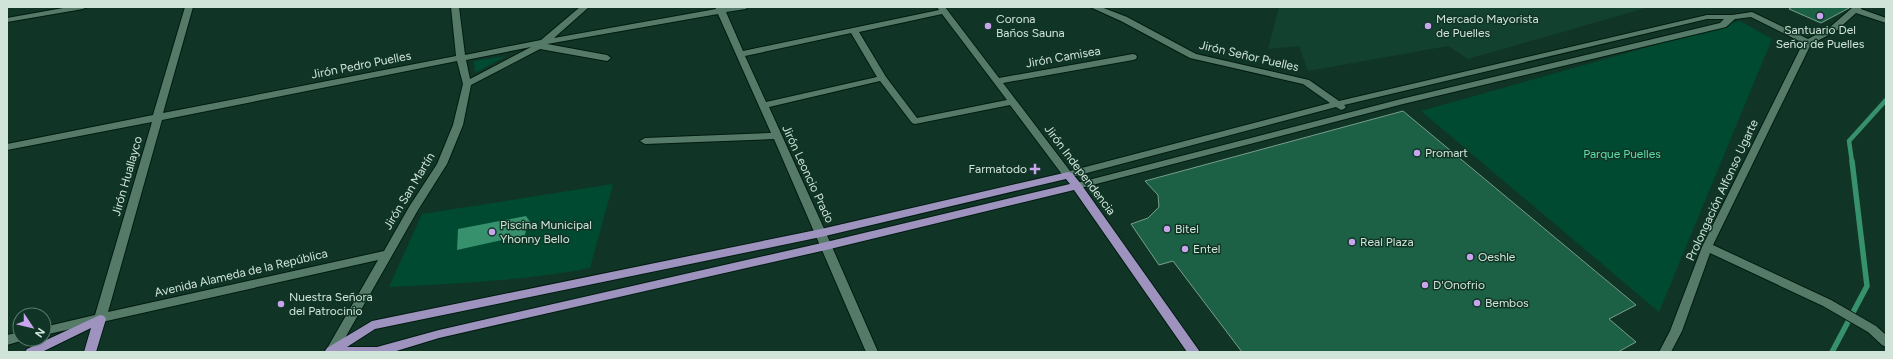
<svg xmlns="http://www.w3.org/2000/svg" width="1893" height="359" font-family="Figtree,sans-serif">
<rect width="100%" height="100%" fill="#103526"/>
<path fill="#13412f" d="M 1279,7 L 1649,7 L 1468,59 L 1448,46 L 1308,71 L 1299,46 L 1268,49 Z"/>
<g fill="#004a32">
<path d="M 1740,21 L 1772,39 L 1659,312 L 1421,111 Z"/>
<path d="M 506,56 L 475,73 L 474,61 Z"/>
<path d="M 613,184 L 590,268 C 524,281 456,283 389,287 L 422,214 Z"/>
</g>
<path fill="#38916d" d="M 526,216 L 533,226 L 526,230 L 525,235 L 457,250 L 458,229 Z"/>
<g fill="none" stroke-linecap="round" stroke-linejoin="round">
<path stroke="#38916d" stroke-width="4.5" d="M 1852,162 L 1849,141 L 1886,100"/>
<path stroke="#38916d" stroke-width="5.5" d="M 1832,352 L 1867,286 L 1852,161"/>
</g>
<g fill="#1c6146" stroke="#789e8c">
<path d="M 1792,7 L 1851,7 L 1821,23 L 1789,9 Z"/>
<path d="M 1403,111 L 1636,305 L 1609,319 L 1636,342 L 1618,352 L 1242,352 L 1173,261 L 1159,265 L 1131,224 L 1148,218 L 1159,207 L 1158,195 L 1145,181 Z"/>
</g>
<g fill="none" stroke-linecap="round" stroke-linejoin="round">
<defs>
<g id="minor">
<path d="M 69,7 L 87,7 L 83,9 L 7,22 L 7,18 Z"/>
<path d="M 185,7 L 193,7 L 163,113 L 456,56 L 451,7 L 459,7 L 465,55 L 541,40 L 580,7 L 589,7 L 554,38 L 716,9 L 715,7 L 747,7 L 746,9 L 726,12 L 743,51 L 939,10 L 937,7 L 945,7 L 999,78 L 1133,54 L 1136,55 L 1137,57 L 1136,59 L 1133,60 L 1003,83 L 1070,171 L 1330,103 L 1303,84 L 1190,58 L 1121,21 L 1090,7 L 1101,7 L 1127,17 L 1196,54 L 1309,80 L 1339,101 L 1707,15 L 1732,15 L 1752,12 L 1808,39 L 1829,28 L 1853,7 L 1862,7 L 1861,9 L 1886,18 L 1886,23 L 1856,13 L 1835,32 L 1811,44 L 1713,245 L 1831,300 L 1876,326 L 1886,335 L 1886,347 L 1882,345 L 1868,332 L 1823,306 L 1710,253 L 1682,331 L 1671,352 L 1659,352 L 1670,331 L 1702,247 L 1803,43 L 1751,17 L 1735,19 L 1726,27 L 1403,104 L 1077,189 L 1072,186 L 1073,184 L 1401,99 L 1720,23 L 1724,19 L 1707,19 L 1344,105 L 1346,107 L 1344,109 L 1341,110 L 1336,107 L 1068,178 L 1064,177 L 1010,105 L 915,124 L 912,123 L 880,81 L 769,107 L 826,233 L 878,352 L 866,352 L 774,139 L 645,144 L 640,141 L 645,138 L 771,133 L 718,14 L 547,44 L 607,55 L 611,58 L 607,61 L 540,49 L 471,85 L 463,125 L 447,164 L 418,210 L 337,352 L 325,352 L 378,260 L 44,335 L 44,327 L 95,315 L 152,122 L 7,150 L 7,144 L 153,115 ZM 942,14 L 1007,100 L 917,118 L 886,77 L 859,32 ZM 851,33 L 877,77 L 766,102 L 745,56 ZM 531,47 L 470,79 L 466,60 ZM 457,61 L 463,84 L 453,125 L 437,164 L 409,207 L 384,251 L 108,312 L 162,120 Z"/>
<path d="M 20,332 L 20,339 L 25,339 L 24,340 L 7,345 L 7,335 Z"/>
</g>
<g id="major">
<path d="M 1068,172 L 1072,173 L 1081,184 L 1200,352 L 1187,352 L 1074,190 L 826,250 L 439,338 L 393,352 L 325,351 L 327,348 L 372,321 L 821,229 ZM 1066,179 L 1070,184 L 826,242 L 439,330 L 377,347 L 347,347 L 375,329 L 821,237 Z"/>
<path d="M 100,315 L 104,316 L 106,319 L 96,352 L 84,352 L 91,328 L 42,352 L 25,352 L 27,349 Z"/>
</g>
</defs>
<use href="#minor" stroke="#011b10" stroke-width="2"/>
<use href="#major" stroke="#011b10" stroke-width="2"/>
<use href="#minor" fill="#557a68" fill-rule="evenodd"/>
<use href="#major" fill="#9d93be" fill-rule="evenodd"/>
</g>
<g fill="#c9a5ee" stroke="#103526" stroke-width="1.5">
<circle cx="1820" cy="16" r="4"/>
<circle cx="988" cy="26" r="4"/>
<circle cx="1428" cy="26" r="4"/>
<circle cx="1417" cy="153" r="4"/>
<path d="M1033 163h4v4h4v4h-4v4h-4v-4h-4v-4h4z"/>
<circle cx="1167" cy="229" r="4"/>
<circle cx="492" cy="232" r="4"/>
<circle cx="1352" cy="242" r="4"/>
<circle cx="1185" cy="249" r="4"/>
<circle cx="1470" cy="257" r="4"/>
<circle cx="1425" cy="285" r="4"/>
<circle cx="1477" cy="303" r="4"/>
<circle cx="281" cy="304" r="4"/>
</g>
<g text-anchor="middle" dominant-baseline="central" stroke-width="3" stroke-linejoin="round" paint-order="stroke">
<g font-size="12" fill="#d1e4da" stroke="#103526" text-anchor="start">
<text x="996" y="19">Corona<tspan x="996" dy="14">Baños Sauna</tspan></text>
<text x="1436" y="19">Mercado Mayorista<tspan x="1436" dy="14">de Puelles</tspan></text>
<text x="1820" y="30" text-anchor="middle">Santuario Del<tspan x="1820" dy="14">Señor de Puelles</tspan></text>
<text x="1425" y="153">Promart</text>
<text x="1027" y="169" text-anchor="end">Farmatodo</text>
<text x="500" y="225">Piscina Municipal<tspan x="500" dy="14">Yhonny Bello</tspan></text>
<text x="1175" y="229">Bitel</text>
<text x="1360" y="242">Real Plaza</text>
<text x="1193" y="249">Entel</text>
<text x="1478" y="257">Oeshle</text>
<text x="1433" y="285">D'Onofrio</text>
<text x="289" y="297">Nuestra Señora<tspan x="289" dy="14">del Patrocinio</tspan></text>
<text x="1485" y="303">Bembos</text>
</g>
<g font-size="12" fill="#d1e4da" stroke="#103526">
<text transform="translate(1249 56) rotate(13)">Jirón Señor Puelles</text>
<text transform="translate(1063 57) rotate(-10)">Jirón Camisea</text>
<text transform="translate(361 65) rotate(-11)">Jirón Pedro Puelles</text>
<text transform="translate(1080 170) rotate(53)">Jirón Independencia</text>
<text transform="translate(808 174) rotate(65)">Jirón Leoncio Prado</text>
<text transform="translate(127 176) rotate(-74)">Jirón Huallayco</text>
<text transform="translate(1722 190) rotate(-65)">Prolongación Alfonso Ugarte</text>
<text transform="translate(409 191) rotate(-59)">Jirón San Martín</text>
<text transform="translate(241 273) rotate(-13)">Avenida Alameda de la República</text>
</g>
<g font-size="12" fill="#61dba8" stroke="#103526">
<text x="1622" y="154">Parque Puelles</text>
</g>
</g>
<rect width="1893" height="359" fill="none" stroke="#d1e4da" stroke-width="16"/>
<g transform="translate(32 327) rotate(125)"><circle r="19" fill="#103526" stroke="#5d7b6e"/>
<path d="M0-3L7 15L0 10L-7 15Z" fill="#c9a5ee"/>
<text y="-6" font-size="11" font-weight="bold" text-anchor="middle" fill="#d1e4da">N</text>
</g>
</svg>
